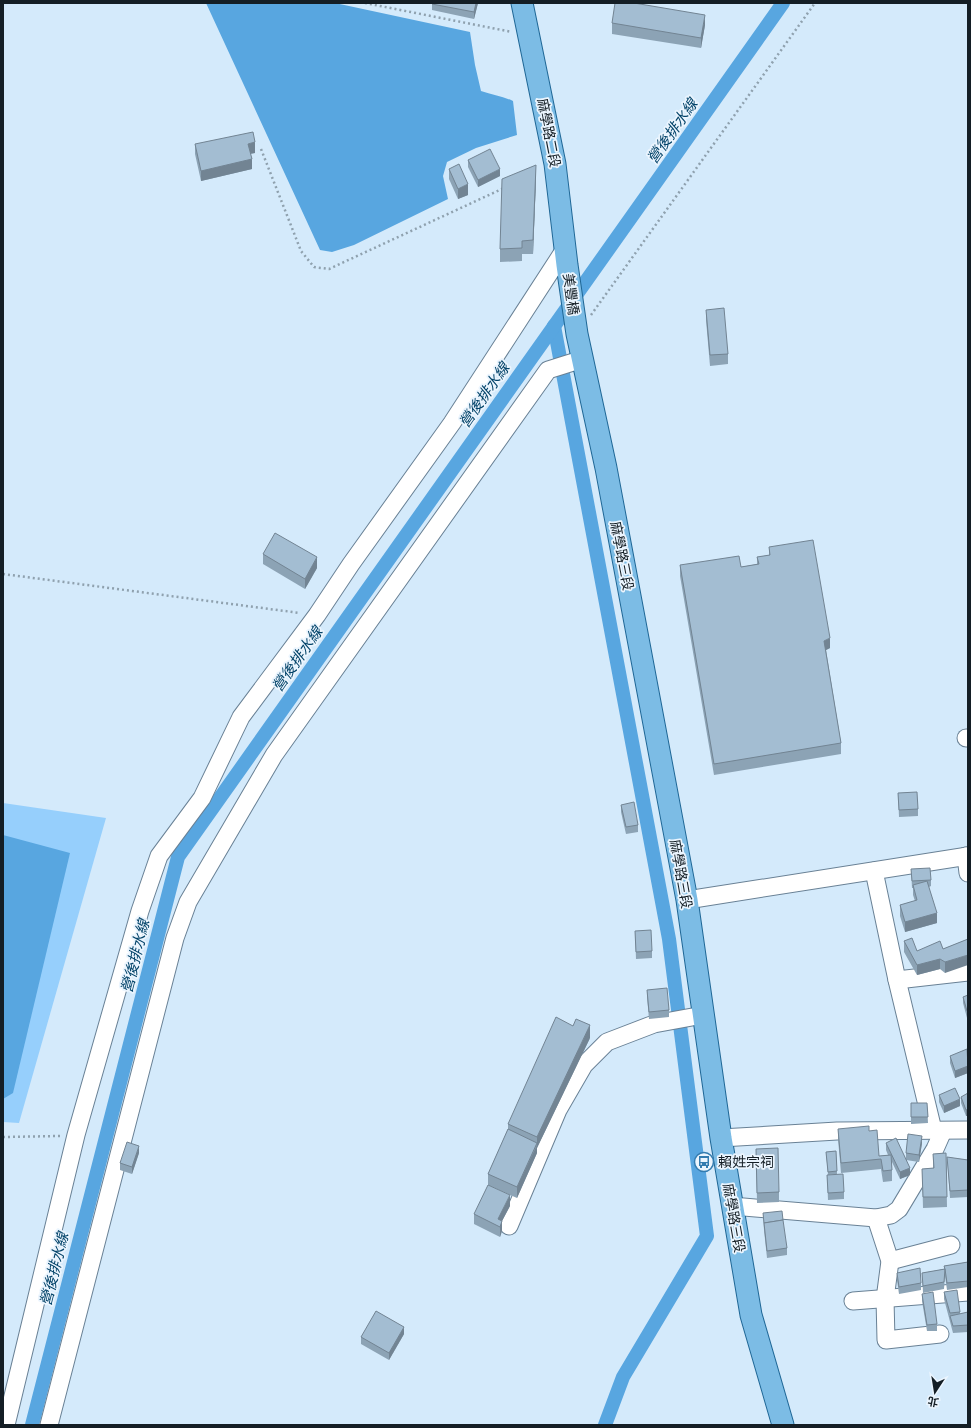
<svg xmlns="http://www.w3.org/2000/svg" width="971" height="1428" font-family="'Archivo Narrow','Noto Sans TC',sans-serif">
<rect width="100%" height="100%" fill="#d4eafb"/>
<path fill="#96cffc" d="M 3,803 L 106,818 L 19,1123 L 3,1122 Z"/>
<g fill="#58a6e0">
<path d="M 206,3 L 335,3 L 470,32 L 475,65 L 481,91 C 492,95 503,96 513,101 L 517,135 L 476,148 L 447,162 L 443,176 L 448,199 L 354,245 L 332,252 L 320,250 Z"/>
<path d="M 3,835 L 70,853 L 13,1093 L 3,1099 Z"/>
</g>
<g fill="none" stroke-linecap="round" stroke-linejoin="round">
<g stroke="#58a6e0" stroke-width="14">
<path d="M 554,326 L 669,939 L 707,1236 L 623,1377 L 605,1425"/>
<path d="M 32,1425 L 178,857 L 783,3"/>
</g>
<defs>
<g id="minor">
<path d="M 966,738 L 968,738"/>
<path d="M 966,856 L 968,873"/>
<path d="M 874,871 L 897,980 L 933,1130"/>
<path d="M 687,900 L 968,856"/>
<path d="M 897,980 L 968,972"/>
<path d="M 721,1138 L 837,1131 L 968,1130"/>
<path d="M 732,1206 L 876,1218 L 891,1215 L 899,1209 L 935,1149 L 943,1131"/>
<path d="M 876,1218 L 890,1261 L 885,1299 L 886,1340 L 940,1334"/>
<path d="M 509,1226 L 558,1110 L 584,1065 L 607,1042 L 654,1024 L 703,1015"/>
<path d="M 890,1261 L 951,1245"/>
<path d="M 853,1301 L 968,1292"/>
<path d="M 6,1425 L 76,1135 L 140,911 L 159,856 L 202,798 L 241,717 L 317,615 L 351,564 L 452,423 L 565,249"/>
<path d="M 49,1425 L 175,938 L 188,902 L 274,755 L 548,370 L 583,359"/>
</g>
<path id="major" d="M 522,3 L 555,164 L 567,265 L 577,334 L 606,468 L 687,900 L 721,1138 L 751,1315 L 783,1425"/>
</defs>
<use href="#minor" stroke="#698195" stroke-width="19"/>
<use href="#major" stroke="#1f6796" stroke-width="23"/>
<g stroke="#8fa1ae" stroke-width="2.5" stroke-dasharray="2 3" stroke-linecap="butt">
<path d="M 365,3 L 512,32"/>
<path d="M 261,149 L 301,251 L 314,267 L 329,269 L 504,188"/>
<path d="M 591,315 L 815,3"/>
<path d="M 3,574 L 300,613"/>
<path d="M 3,1137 L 60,1136"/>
</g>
<use href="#minor" stroke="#fff" stroke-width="17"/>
<use href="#major" stroke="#7cbce5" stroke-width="21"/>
</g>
<g fill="#8ca3b5">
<path d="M 432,3 L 478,3 L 474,19 L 432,10 Z"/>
<path d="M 612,23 L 705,25 L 701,48 L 612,34 Z"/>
<path d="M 195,144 L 255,153 L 250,154 L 252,169 L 201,181 L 195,154 Z"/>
<path d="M 468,160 L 500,176 L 478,187 L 468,167 Z"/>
<path d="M 449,169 L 468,195 L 458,199 L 449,179 Z"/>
<path d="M 536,179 L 533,254 L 522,254 L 522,261 L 500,262 L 500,249 Z"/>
<path d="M 706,310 L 728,354 L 728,364 L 710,366 L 706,320 Z"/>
<path d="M 769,547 L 830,648 L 826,650 L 841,743 L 841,754 L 714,775 L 680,576 L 680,565 L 741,567 L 757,564 L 757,557 L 769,555 Z"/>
<path d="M 263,554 L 317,568 L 305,589 L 263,564 Z"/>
<path d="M 898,793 L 918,809 L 918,816 L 899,817 Z"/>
<path d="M 621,805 L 638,825 L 638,832 L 626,834 L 621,812 Z"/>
<path d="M 911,869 L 931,880 L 931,886 L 929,887 L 937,923 L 905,932 L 900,916 L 900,905 L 915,901 L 913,895 L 913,888 L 912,888 Z"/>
<path d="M 635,931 L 652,951 L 652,958 L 636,959 Z"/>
<path d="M 968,939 L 945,973 L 940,969 L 917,975 L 904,952 L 904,941 L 917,951 L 943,949 Z"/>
<path d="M 647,990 L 669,1010 L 669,1017 L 649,1019 L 647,997 Z"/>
<path d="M 968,995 L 967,1018 L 963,1003 L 963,997 Z"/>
<path d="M 590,1038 L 537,1148 L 537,1153 L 517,1198 L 488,1185 L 488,1174 L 508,1129 L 508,1124 Z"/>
<path d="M 968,1051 L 968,1073 L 955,1078 L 950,1063 L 950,1056 Z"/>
<path d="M 968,1093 L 968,1116 L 966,1116 L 961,1103 L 961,1097 Z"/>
<path d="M 939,1095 L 960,1106 L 944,1113 L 939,1102 Z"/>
<path d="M 911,1103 L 927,1103 L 928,1123 L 911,1124 Z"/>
<path d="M 838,1129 L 869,1131 L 879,1156 L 888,1155 L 886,1150 L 886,1143 L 906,1159 L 906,1153 L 922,1143 L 919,1162 L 906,1160 L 910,1175 L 900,1179 L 892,1162 L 892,1181 L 883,1182 L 881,1169 L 841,1173 L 838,1139 Z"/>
<path d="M 756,1149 L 779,1192 L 779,1202 L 757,1203 Z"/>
<path d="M 836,1151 L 837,1174 L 828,1175 L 826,1152 Z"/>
<path d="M 139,1153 L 132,1174 L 120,1170 L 120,1163 Z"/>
<path d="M 946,1153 L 947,1207 L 923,1208 L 922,1169 L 933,1168 L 933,1154 Z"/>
<path d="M 947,1157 L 968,1160 L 968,1197 L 950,1198 Z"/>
<path d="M 827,1175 L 844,1192 L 844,1199 L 828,1200 Z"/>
<path d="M 510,1206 L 502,1221 L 502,1231 L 500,1237 L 474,1224 L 474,1214 Z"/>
<path d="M 763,1213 L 787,1248 L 787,1255 L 767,1258 L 764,1230 Z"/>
<path d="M 968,1262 L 968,1287 L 947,1290 L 945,1276 L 944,1289 L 923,1293 L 922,1273 L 944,1269 L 944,1266 Z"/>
<path d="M 897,1273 L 921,1283 L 921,1290 L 899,1294 L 897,1280 Z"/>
<path d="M 944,1292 L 960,1312 L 960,1314 L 968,1312 L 968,1332 L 953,1333 L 944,1299 Z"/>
<path d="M 922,1294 L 937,1324 L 937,1331 L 927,1331 L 922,1301 Z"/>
<path d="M 404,1334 L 389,1360 L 361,1344 L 361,1337 Z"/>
</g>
<g fill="#728493">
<path d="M 476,3 L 478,3 L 474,19 L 474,12 Z"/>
<path d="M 705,15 L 705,25 L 701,48 L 701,38 Z"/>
<path d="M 255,142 L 255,153 L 248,154 L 248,144 Z"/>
<path d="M 252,159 L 252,169 L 201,181 L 201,171 Z"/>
<path d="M 536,165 L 536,179 L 533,254 L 533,240 Z"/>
<path d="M 500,169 L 500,176 L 478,187 L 478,180 Z"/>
<path d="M 468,184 L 468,195 L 458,199 L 458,189 Z"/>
<path d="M 317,557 L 317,568 L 305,589 L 305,579 Z"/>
<path d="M 830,638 L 830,648 L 824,651 L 824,641 Z"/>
<path d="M 937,913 L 937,923 L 905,932 L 905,922 Z"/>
<path d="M 968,955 L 968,965 L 945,973 L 945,962 Z"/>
<path d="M 940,959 L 940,969 L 917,975 L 917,965 Z"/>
<path d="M 968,1010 L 968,1017 L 967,1018 L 967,1011 Z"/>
<path d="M 590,1025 L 590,1038 L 537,1148 L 537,1153 L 517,1198 L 517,1187 L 537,1145 L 537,1137 Z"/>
<path d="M 968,1066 L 968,1073 L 955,1078 L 955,1071 Z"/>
<path d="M 960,1099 L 960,1106 L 944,1113 L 944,1106 Z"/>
<path d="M 968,1109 L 968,1116 L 966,1116 L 966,1110 Z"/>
<path d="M 922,1136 L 922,1143 L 919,1162 L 919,1155 Z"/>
<path d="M 139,1146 L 139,1153 L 132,1174 L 132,1167 Z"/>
<path d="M 910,1168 L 910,1175 L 900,1179 L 900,1172 Z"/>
<path d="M 510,1195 L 510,1206 L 502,1221 L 502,1231 L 500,1237 L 500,1227 L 498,1219 Z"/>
<path d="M 404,1327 L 404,1334 L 389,1360 L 389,1353 Z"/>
</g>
<g fill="#a3bdd2" stroke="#728493">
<path d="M 432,3 L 476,3 L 474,12 L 432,4 Z"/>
<path d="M 615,3 L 634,3 L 705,15 L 701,38 L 612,23 Z"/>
<path d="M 253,132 L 255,142 L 248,144 L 252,159 L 201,171 L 195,144 Z"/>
<path d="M 490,149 L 500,169 L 478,180 L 468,160 Z"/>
<path d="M 459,164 L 468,184 L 458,189 L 449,169 Z"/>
<path d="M 536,165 L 533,240 L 522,241 L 522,248 L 500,249 L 502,179 Z"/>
<path d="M 724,308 L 728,354 L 710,355 L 706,310 Z"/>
<path d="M 275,533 L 317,557 L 305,579 L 263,554 Z"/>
<path d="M 813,540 L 830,638 L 824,641 L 841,743 L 714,764 L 680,565 L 739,556 L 741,567 L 759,564 L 757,557 L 770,555 L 769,547 Z"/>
<path d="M 917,792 L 918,809 L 899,810 L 898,793 Z"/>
<path d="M 634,802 L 638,825 L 626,827 L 621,805 Z"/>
<path d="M 930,868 L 931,880 L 912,881 L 911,869 Z"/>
<path d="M 927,881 L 937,913 L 905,922 L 900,905 L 917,900 L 913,885 Z"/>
<path d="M 651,930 L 652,951 L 636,952 L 635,931 Z"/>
<path d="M 912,938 L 917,951 L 940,941 L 943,949 L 968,939 L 968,955 L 945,962 L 940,959 L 917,965 L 904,941 Z"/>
<path d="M 667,988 L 669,1010 L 649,1012 L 647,990 Z"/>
<path d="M 968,995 L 968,1010 L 967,1011 L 963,997 Z"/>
<path d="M 556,1017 L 573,1026 L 576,1019 L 590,1025 L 537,1137 L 508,1124 Z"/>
<path d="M 967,1049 L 968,1066 L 955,1071 L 950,1056 Z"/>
<path d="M 955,1088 L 960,1099 L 944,1106 L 939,1095 Z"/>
<path d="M 968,1093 L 968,1109 L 966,1110 L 961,1097 Z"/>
<path d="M 911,1103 L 927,1103 L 928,1117 L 911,1117 Z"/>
<path d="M 869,1126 L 869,1131 L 877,1130 L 879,1156 L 891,1155 L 892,1170 L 883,1171 L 881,1159 L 841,1163 L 838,1129 Z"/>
<path d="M 508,1129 L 537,1143 L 517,1187 L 488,1174 Z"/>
<path d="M 908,1134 L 922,1136 L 919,1155 L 906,1153 Z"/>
<path d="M 896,1138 L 910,1168 L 900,1172 L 886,1143 Z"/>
<path d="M 127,1142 L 139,1146 L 132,1167 L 120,1163 Z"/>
<path d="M 778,1148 L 779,1192 L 757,1193 L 756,1149 Z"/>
<path d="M 836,1151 L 837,1171 L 828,1172 L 826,1152 Z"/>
<path d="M 946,1153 L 947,1197 L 923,1197 L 922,1169 L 934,1168 L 933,1154 Z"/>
<path d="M 947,1157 L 968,1160 L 968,1190 L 950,1191 Z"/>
<path d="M 843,1174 L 844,1192 L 828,1193 L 827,1175 Z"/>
<path d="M 488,1185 L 510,1195 L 498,1219 L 502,1221 L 500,1227 L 474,1214 Z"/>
<path d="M 782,1211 L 783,1220 L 764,1223 L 763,1213 Z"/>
<path d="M 783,1220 L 787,1248 L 767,1251 L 764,1223 Z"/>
<path d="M 968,1262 L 968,1281 L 947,1283 L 945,1269 L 944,1282 L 923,1286 L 922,1273 L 945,1269 L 944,1266 Z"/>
<path d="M 920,1268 L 921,1283 L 899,1287 L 897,1273 Z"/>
<path d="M 957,1290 L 960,1312 L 950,1313 L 944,1292 Z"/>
<path d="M 933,1292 L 937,1324 L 927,1325 L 922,1294 Z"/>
<path d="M 376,1311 L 404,1327 L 389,1353 L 361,1337 Z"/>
<path d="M 968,1312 L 968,1325 L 953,1326 L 950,1316 Z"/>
</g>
<defs>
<symbol id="bus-ring" viewBox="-11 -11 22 22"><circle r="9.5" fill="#ebf5fe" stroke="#337cb0" stroke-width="1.5"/><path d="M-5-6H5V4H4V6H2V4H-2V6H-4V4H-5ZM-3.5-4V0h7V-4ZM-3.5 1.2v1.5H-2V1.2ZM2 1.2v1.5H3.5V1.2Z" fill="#337cb0"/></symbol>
</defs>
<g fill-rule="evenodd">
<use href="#bus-ring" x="693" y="1151" width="22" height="22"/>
</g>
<g text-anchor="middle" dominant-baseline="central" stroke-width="3.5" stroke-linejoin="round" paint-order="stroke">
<g font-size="14" fill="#141e25" stroke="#ebf5fe">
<text transform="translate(549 133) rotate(79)">麻學路二段</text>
<text transform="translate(571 294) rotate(82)">美豐橋</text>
<text transform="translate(622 556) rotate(79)">麻學路三段</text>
<text transform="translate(681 874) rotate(80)">麻學路三段</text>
<text transform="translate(734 1218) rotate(80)">麻學路三段</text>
</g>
<g font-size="14" fill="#141e25" stroke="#ebf5fe" text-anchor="start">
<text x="718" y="1162">賴姓宗祠</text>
</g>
<g font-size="15" font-style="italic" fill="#034369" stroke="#ebf5fe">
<text transform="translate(672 131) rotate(-55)">營後排水線</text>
<text transform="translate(484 395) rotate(-55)">營後排水線</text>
<text transform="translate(297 659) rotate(-55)">營後排水線</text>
<text transform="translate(135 956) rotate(-76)">營後排水線</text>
<text transform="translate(54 1269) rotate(-76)">營後排水線</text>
</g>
</g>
<rect width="971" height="1428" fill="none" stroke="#141e25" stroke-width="8"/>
<g transform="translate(935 1392) rotate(192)" stroke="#ebf5fe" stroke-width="3" paint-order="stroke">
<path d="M0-3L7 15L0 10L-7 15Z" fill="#141e25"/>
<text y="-6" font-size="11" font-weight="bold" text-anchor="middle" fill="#141e25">北</text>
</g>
</svg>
